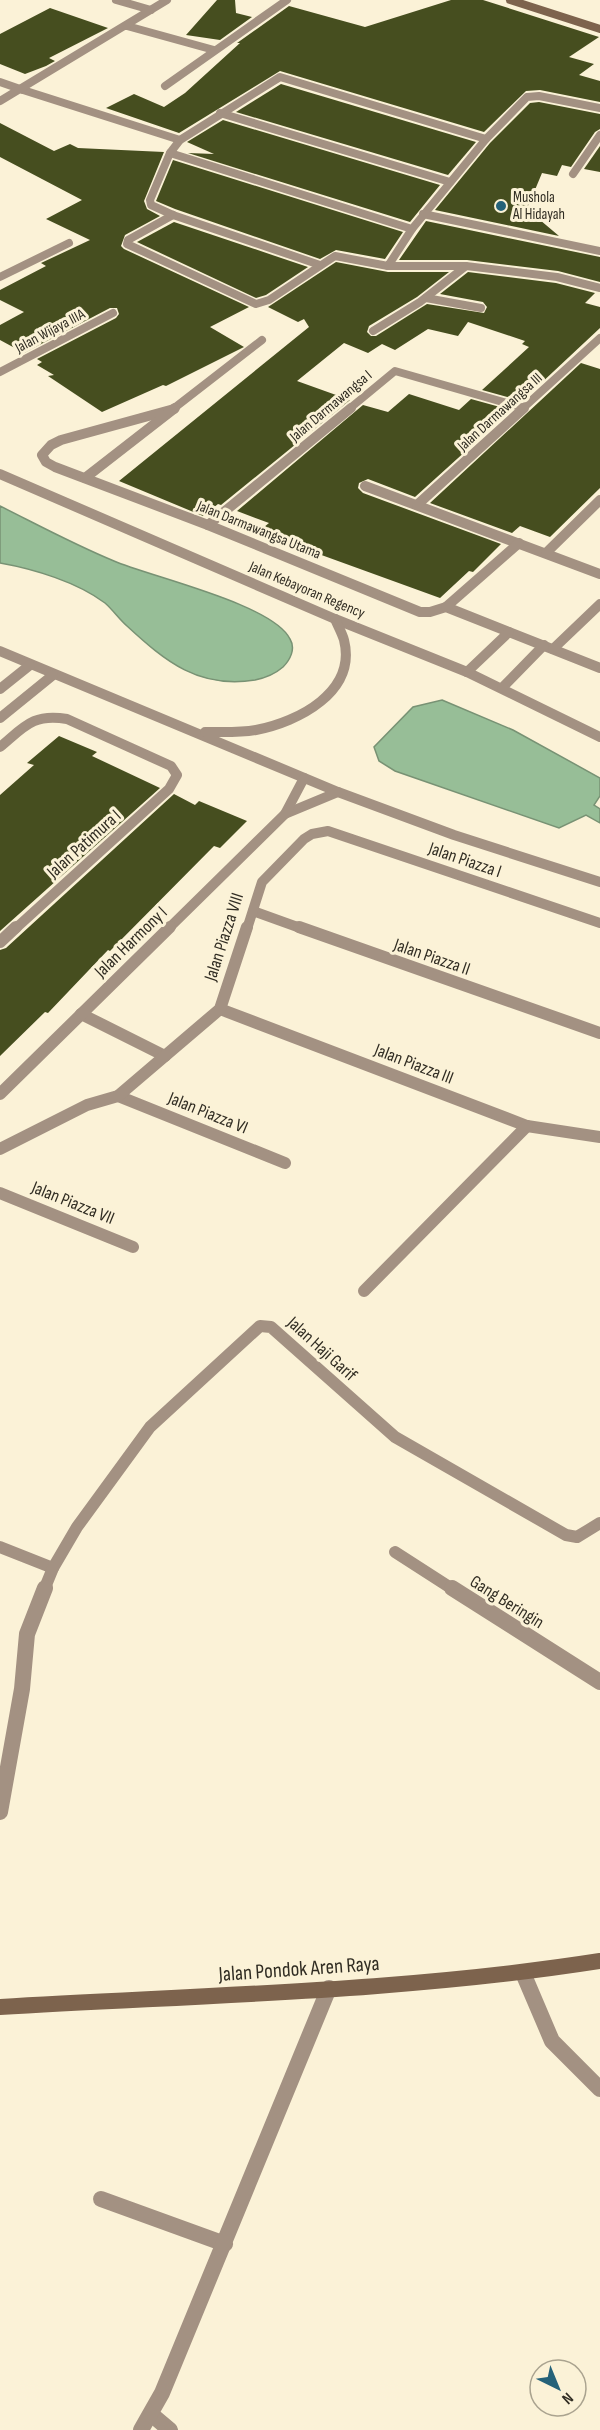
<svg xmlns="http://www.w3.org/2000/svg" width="600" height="2430" font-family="'Sofia Sans Condensed',sans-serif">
<rect width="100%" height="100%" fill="#fbf2d7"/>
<g fill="#97be97" stroke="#789274" stroke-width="1.5">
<path d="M 0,506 C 38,525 75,545 114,561 C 151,577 273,604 290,639 C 296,649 290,660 283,667 C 275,674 265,678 255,680 C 199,689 166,662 127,626 C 119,619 113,610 105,603 C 77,582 34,569 0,563 Z"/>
<path d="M 442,700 L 513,730 L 600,778 L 600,796 L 594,805 L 600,809 L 600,823 L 586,815 L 559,828 L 395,771 L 379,761 L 374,747 L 413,707 Z"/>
</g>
<g fill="#464e1f">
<path d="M 217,0 L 235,0 L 236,13 L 252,17 L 220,40 L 186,35 Z"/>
<path d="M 451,0 L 483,0 L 599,37 L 569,57 L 594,64 L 579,75 L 600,81 L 600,102 L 540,90 L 526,91 L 484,132 L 280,71 L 179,133 L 106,108 L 134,94 L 164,107 L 185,93 L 240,43 L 237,43 L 289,6 L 365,27 Z"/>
<path d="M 50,8 L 108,28 L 49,58 L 55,61 L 46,66 L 25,74 L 0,64 L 0,34 Z"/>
<path d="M 281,84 L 476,142 L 448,175 L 236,112 Z"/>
<path d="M 539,102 L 600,114 L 600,129 L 595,132 L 571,167 L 562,165 L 557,176 L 542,173 L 527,209 L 559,236 L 435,210 L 490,143 L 530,103 Z"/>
<path d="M 223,120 L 440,185 L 410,222 L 188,153 L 214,154 L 187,142 Z"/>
<path d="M 0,123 L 54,151 L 70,144 L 78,148 L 164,152 L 144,201 L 147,209 L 160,216 L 125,235 L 121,246 L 124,249 L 249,307 L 210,327 L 244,347 L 166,386 L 163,385 L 102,412 L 48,376 L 54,375 L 37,365 L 42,362 L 37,359 L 116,318 L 119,314 L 117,308 L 110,308 L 24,353 L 0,340 L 0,325 L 24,312 L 0,300 L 0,290 L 46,266 L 41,263 L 90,240 L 46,219 L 82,200 L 0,157 Z"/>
<path d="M 600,146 L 600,172 L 584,169 Z"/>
<path d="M 173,160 L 403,232 L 385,259 L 336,250 L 320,259 L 175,209 L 156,201 Z"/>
<path d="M 426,221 L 600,257 L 600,282 L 558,271 L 467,260 L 399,260 Z"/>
<path d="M 174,222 L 308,267 L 266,295 L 256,298 L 137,242 Z"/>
<path d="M 336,262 L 388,272 L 449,272 L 417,297 L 369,326 L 367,332 L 371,336 L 376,336 L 427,304 L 484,313 L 487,307 L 483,302 L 440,294 L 468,272 L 556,283 L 595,293 L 585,303 L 600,307 L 600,328 L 522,401 L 482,390 L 529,347 L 522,344 L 525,341 L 468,322 L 458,336 L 428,329 L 395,350 L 382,344 L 368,353 L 344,343 L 297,381 L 350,400 L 221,505 L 218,504 L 203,516 L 119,481 L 309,327 L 304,319 L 298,322 L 268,307 Z"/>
<path d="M 581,363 L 600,369 L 600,488 L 550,537 L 520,526 L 512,533 L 430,503 Z"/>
<path d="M 409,394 L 459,410 L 471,399 L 511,410 L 415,497 L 368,479 L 359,483 L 358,488 L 363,493 L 501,544 L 473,572 L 469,571 L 440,598 L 258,532 L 269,523 L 237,511 L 363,405 L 388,412 Z"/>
<path d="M 59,736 L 97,752 L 92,756 L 160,788 L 0,931 L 0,795 L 34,765 L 27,763 Z"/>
<path d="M 174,794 L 195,805 L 199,801 L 247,821 L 220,848 L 214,846 L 110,951 L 108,950 L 48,1013 L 45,1012 L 0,1056 L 0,950 L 6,948 Z"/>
</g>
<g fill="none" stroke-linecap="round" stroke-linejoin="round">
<path stroke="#a39182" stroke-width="8" d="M 23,90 L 180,140"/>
<g stroke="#a39182" stroke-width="8">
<path d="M 116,0 L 151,10"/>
<path d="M 127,26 L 214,50"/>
<path d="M 0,82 L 23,90"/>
<path d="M 165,86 L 287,0"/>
<path d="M 0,101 L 167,0"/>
<path d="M 220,113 L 450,182"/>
<path d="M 170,153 L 412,229 L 486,139 L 527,97 L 539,96 L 600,108"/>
<path d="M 573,174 L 600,135"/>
<path d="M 423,214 L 600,251"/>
<path d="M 173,215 L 128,240 L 127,244 L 256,304 L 269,300 L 335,256 L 388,266 L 412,229"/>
<path d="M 320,265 L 173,215 L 151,205 L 150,200 L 170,153 L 180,140 L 280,77 L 486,139"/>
<path d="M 466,266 L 557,277 L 600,288"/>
<path d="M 0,277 L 69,243"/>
<path d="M 426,298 L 481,308"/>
<path d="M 373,331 L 420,302 L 466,266 L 388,266"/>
<path d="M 0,372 L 113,313"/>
<path d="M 173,409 L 262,340"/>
<path d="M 349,409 L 395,371 L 524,408"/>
<path d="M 522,409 L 600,338"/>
</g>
<g stroke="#a39182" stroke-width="10">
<path d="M 174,409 L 61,440 L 51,445 L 42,455 L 46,462 L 55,467 L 208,525 L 420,612 L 430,612 L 446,607 L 600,668"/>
<path d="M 0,474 L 335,619 L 467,672 L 600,737"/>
<path d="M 85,478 L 175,408"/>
<path d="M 365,486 L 600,574"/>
<path d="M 417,505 L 524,408"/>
<path d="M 208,525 L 351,408"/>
<path d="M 546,553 L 600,500"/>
<path d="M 446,607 L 519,543"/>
<path d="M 553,649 L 600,604"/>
<path d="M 0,651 L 338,792 L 454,835 L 600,882"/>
<path d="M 467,672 L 509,632"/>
<path d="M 502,688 L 544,645"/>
<path d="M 0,689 L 30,665"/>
<path d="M 0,718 L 53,675"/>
<path d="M 205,732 C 222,732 239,733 256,730 C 298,722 357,692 344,640 C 342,633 338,626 335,619"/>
<path d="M 0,747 C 24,727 33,713 67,719 L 171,766 L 177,775 L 169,789 L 15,929"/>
<path d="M 285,814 L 338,792"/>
<path d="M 253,911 L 303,929"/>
<path d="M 168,929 L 285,814 L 304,778"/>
<path d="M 247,929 L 262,882 L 304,839 L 312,834 L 328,831 L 600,923"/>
</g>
<g stroke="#a39182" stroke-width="12">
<path d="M 299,927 L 600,1033"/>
<path d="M 0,942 L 16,927"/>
<path d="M 220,1009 L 527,1126 L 600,1137"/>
<path d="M 81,1014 L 165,1056"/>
<path d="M 0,1094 L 170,927"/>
<path d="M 118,1096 L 285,1163"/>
<path d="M 0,1149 L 87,1105 L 118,1096 L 220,1009 L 247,927"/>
<path d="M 0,1193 L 133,1247"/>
<path d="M 364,1291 L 527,1126"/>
<path d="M 0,1547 L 53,1568"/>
<path d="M 395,1552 L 454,1590"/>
<path d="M 44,1590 L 53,1568 L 77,1527 L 150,1427 L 260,1326 L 271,1327 L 395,1437 L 566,1535 L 577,1537 L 600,1523"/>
</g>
<g stroke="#a39182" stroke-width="16">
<path d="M 452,1588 L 600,1682"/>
<path d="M 0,1812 L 22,1689 L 27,1634 L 45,1588"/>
<path d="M 523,1973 L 552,2041 L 600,2089"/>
<path d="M 101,2199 L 225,2244"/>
<path d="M 151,2414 L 170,2430"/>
<path d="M 141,2430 L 162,2393 L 329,1988"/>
</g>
<path stroke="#7d634d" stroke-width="8" d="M 510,0 L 600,29"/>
<path stroke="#7d634d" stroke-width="16" d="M 0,2007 C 200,1995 402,1992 600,1961"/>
</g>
<circle fill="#256279" stroke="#fbf2d7" stroke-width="2" cx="501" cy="206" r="6"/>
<g text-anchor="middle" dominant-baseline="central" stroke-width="6" stroke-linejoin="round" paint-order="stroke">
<g font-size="15" fill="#312d23" stroke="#fbf2d7" text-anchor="start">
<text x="513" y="197">Mushola<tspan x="513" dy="17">Al Hidayah</tspan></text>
</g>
<g font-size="15" fill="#312d23" stroke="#fbf2d7">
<text transform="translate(50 331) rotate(-28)">Jalan Wijaya IIIA</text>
<text transform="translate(331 406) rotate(-40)">Jalan Darmawangsa I</text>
<text transform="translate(500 412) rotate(-42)">Jalan Darmawangsa III</text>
<text transform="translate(259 530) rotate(22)">Jalan Darmawangsa Utama</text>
<text transform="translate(307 590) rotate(23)">Jalan Kebayoran Regency</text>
</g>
<g font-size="18" fill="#312d23" stroke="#fbf2d7">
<text transform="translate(84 844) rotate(-42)">Jalan Patimura I</text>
<text transform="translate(465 860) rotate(19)">Jalan Piazza I</text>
<text transform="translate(224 937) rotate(-72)">Jalan Piazza VIII</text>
<text transform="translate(131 942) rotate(-44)">Jalan Harmony I</text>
<text transform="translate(432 957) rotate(19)">Jalan Piazza II</text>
<text transform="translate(414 1064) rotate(21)">Jalan Piazza III</text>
<text transform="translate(208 1113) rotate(22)">Jalan Piazza VI</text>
<text transform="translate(73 1203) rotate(22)">Jalan Piazza VII</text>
<text transform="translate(322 1349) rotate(42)">Jalan Haji Garif</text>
<text transform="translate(507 1602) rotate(32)">Gang Beringin</text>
</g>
<g font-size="21" fill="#312d23" stroke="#fbf2d7">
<text transform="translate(299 1969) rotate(-4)">Jalan Pondok Aren Raya</text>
</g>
</g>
<g transform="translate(558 2388) rotate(137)"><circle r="28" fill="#fbf2d7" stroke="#aaa38f" stroke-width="1.5"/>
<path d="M0-4.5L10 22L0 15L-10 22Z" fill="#256279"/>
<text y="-9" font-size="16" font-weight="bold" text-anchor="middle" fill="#312d23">N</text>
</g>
</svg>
